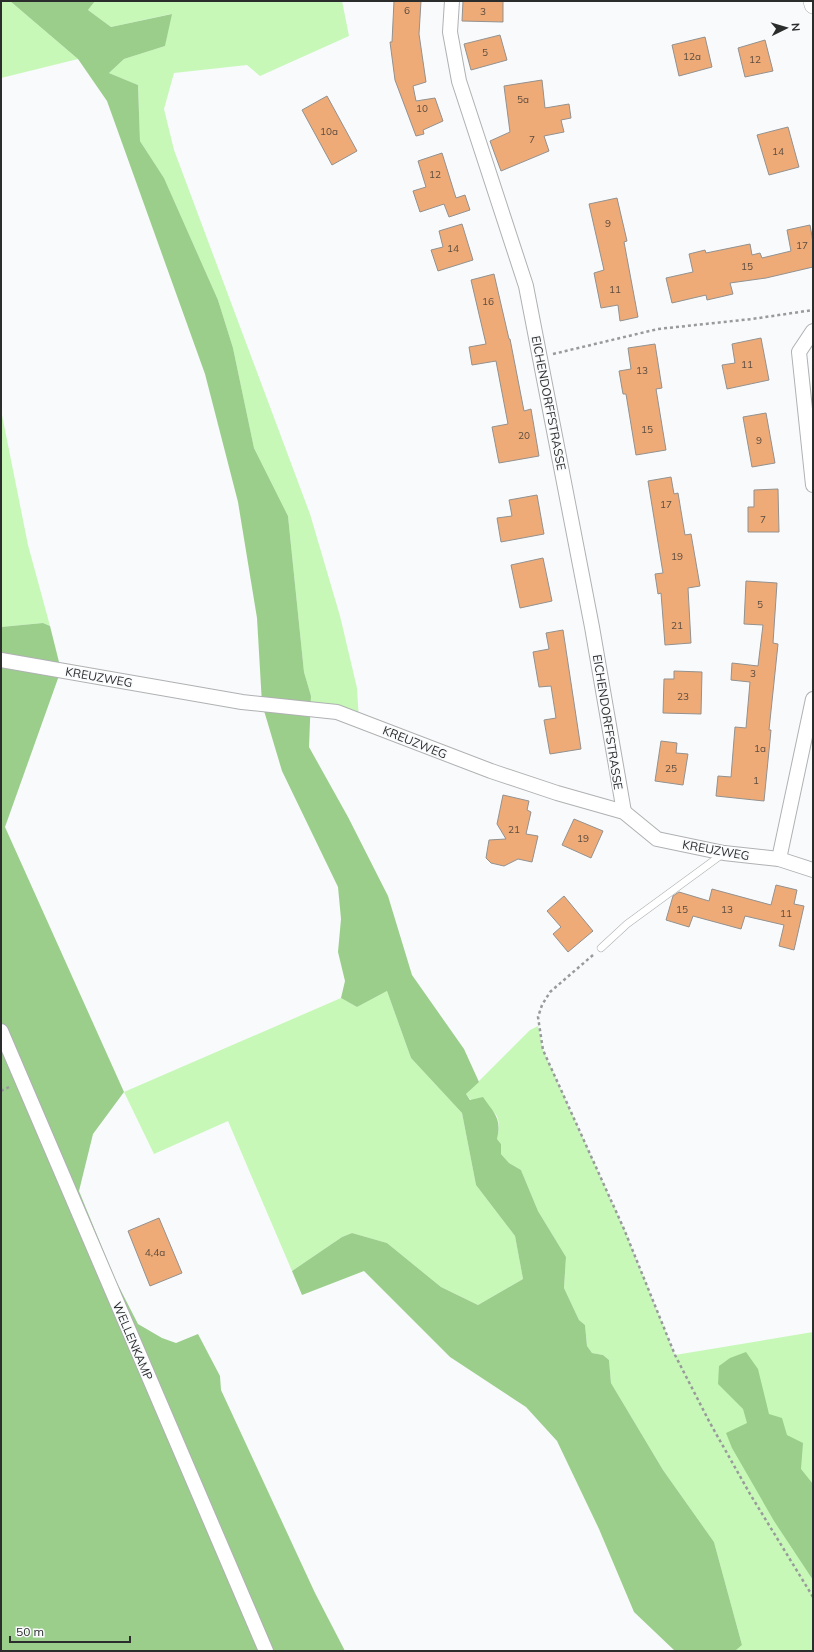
<svg xmlns="http://www.w3.org/2000/svg" width="814" height="1652" font-family="Mulish,sans-serif">
<rect width="100%" height="100%" fill="#f8fafc"/>
<g fill="#c7f8b8">
<path d="M 1,1 L 10,1 L 78,59 L 1,78 Z"/>
<path d="M 95,1 L 342,1 L 349,36 L 260,76 L 247,65 L 174,73 L 164,109 L 174,150 L 310,514 L 340,616 L 357,688 L 359,721 L 311,710 L 311,696 L 304,672 L 288,516 L 254,448 L 233,348 L 218,300 L 164,178 L 140,141 L 138,85 L 109,73 L 124,59 L 165,46 L 171,14 L 111,27 L 88,10 Z"/>
<path d="M 2,415 L 28,545 L 50,626 L 43,623 L 1,627 L 1,419 Z"/>
<path d="M 387,991 L 411,1058 L 462,1113 L 476,1185 L 515,1236 L 523,1279 L 478,1305 L 441,1287 L 387,1243 L 352,1233 L 342,1237 L 292,1271 L 228,1121 L 154,1154 L 124,1092 L 341,998 L 357,1007 Z"/>
<path d="M 538,1026 L 543,1050 L 624,1229 L 675,1355 L 813,1332 L 813,1651 L 735,1651 L 742,1645 L 714,1542 L 663,1470 L 611,1383 L 609,1360 L 603,1355 L 592,1353 L 587,1346 L 585,1325 L 579,1320 L 564,1288 L 566,1257 L 538,1211 L 521,1170 L 509,1163 L 501,1154 L 501,1144 L 497,1139 C 506,1100 479,1114 466,1094 L 530,1030 Z"/>
</g>
<g fill="#9bce8b">
<path d="M 10,1 L 95,1 L 88,10 L 111,27 L 172,14 L 165,46 L 124,59 L 109,73 L 138,85 L 140,141 L 164,178 L 218,300 L 233,348 L 254,448 L 288,516 L 304,672 L 311,696 L 309,747 L 348,817 L 388,896 L 412,975 L 464,1049 L 479,1082 L 466,1094 L 470,1100 L 483,1097 C 494,1113 502,1118 497,1139 L 501,1144 L 501,1154 L 509,1163 L 521,1170 L 538,1211 L 566,1257 L 564,1288 L 579,1320 L 585,1325 L 587,1346 L 592,1353 L 603,1355 L 609,1360 L 611,1383 L 663,1470 L 714,1542 L 742,1645 L 735,1651 L 675,1651 L 634,1612 L 599,1529 L 557,1441 L 526,1407 L 450,1357 L 364,1271 L 302,1295 L 292,1271 L 342,1237 L 352,1233 L 387,1243 L 441,1287 L 478,1305 L 523,1279 L 515,1236 L 476,1185 L 462,1113 L 411,1058 L 387,991 L 357,1007 L 341,998 L 345,981 L 338,952 L 341,919 L 338,887 L 282,771 L 262,704 L 257,618 L 238,502 L 205,374 L 107,101 L 78,59 Z"/>
<path d="M 43,623 L 50,626 L 61,670 L 5,827 L 124,1092 L 93,1134 L 79,1191 L 115,1279 L 138,1324 L 162,1338 L 176,1343 L 198,1334 L 220,1376 L 221,1390 L 315,1593 L 345,1651 L 1,1651 L 1,627 Z"/>
<path d="M 746,1352 L 758,1369 L 769,1414 L 782,1418 L 787,1435 L 803,1443 L 801,1469 L 813,1484 L 813,1580 L 774,1521 L 732,1448 L 726,1433 L 747,1423 L 743,1409 L 718,1384 L 719,1366 L 730,1358 Z"/>
</g>
<g fill="#efab77" stroke="#93918f">
<path d="M 394,1 L 421,1 L 419,34 L 426,82 L 413,86 L 416,101 L 435,98 L 443,121 L 423,130 L 424,134 L 416,136 L 395,80 L 390,42 L 392,42 Z"/>
<path d="M 463,1 L 503,1 L 503,22 L 462,21 Z"/>
<path d="M 500,35 L 507,60 L 471,70 L 464,44 Z"/>
<path d="M 705,37 L 712,67 L 679,76 L 672,45 Z"/>
<path d="M 765,40 L 773,71 L 745,77 L 738,48 Z"/>
<path d="M 542,80 L 545,108 L 569,104 L 571,118 L 561,120 L 564,132 L 544,136 L 549,151 L 501,171 L 490,141 L 510,132 L 504,86 Z"/>
<path d="M 327,96 L 357,151 L 332,165 L 302,110 Z"/>
<path d="M 788,127 L 799,167 L 769,175 L 757,135 Z"/>
<path d="M 442,153 L 456,198 L 465,195 L 470,210 L 449,217 L 444,204 L 420,212 L 413,191 L 426,187 L 418,161 Z"/>
<path d="M 617,198 L 627,241 L 624,242 L 638,317 L 620,321 L 618,305 L 601,308 L 594,273 L 604,270 L 589,204 Z"/>
<path d="M 462,224 L 473,260 L 438,271 L 431,250 L 443,247 L 439,231 Z"/>
<path d="M 810,225 L 813,242 L 813,267 L 766,278 L 730,283 L 733,294 L 707,300 L 706,295 L 672,303 L 666,278 L 693,272 L 689,254 L 705,250 L 706,253 L 750,244 L 752,255 L 760,253 L 762,258 L 791,251 L 787,230 Z"/>
<path d="M 494,274 L 509,339 L 510,339 L 524,411 L 531,409 L 539,456 L 499,463 L 492,427 L 508,424 L 496,361 L 472,365 L 469,347 L 486,344 L 471,280 Z"/>
<path d="M 761,338 L 769,380 L 727,389 L 722,365 L 735,363 L 732,344 Z"/>
<path d="M 655,344 L 662,388 L 656,389 L 666,450 L 636,455 L 626,394 L 623,394 L 619,371 L 631,369 L 628,348 Z"/>
<path d="M 766,413 L 775,463 L 752,467 L 743,417 Z"/>
<path d="M 671,477 L 674,494 L 678,493 L 685,535 L 691,534 L 700,586 L 688,588 L 691,643 L 665,645 L 661,593 L 658,594 L 655,574 L 663,573 L 648,481 Z"/>
<path d="M 778,489 L 779,532 L 748,532 L 748,507 L 754,507 L 754,490 Z"/>
<path d="M 537,495 L 544,534 L 501,542 L 497,518 L 512,516 L 509,500 Z"/>
<path d="M 543,558 L 552,601 L 520,608 L 511,565 Z"/>
<path d="M 746,581 L 777,583 L 773,643 L 778,644 L 769,730 L 771,730 L 764,801 L 716,796 L 718,776 L 731,777 L 735,727 L 746,728 L 750,682 L 731,680 L 732,663 L 758,666 L 763,625 L 744,624 Z"/>
<path d="M 563,630 L 581,749 L 550,754 L 544,720 L 556,718 L 551,686 L 539,687 L 533,652 L 549,649 L 546,633 Z"/>
<path d="M 674,671 L 702,672 L 701,714 L 663,713 L 664,679 L 674,679 Z"/>
<path d="M 661,741 L 677,743 L 676,753 L 688,754 L 683,785 L 655,781 Z"/>
<path d="M 503,795 L 529,801 L 527,810 L 531,812 L 526,834 L 538,836 L 532,862 L 518,859 L 504,866 L 491,863 L 486,858 L 489,840 L 506,839 L 497,824 Z"/>
<path d="M 574,819 L 603,831 L 591,858 L 562,845 Z"/>
<path d="M 776,885 L 797,890 L 794,904 L 804,906 L 794,950 L 779,946 L 784,925 L 745,916 L 741,929 L 693,916 L 689,927 L 666,920 L 673,896 L 679,892 L 709,901 L 712,889 L 771,905 Z"/>
<path d="M 564,896 L 593,931 L 568,952 L 553,934 L 561,927 L 547,911 Z"/>
<path d="M 159,1218 L 182,1273 L 150,1286 L 128,1231 Z"/>
</g>
<g fill="none" stroke-linecap="round" stroke-linejoin="round">
<defs>
<path id="service" d="M 601,948 L 627,924 L 724,853"/>
<g id="minor">
<path d="M 452,1 L 450,32 L 459,81 L 526,286 L 592,627 L 624,812"/>
<path d="M 813,331 L 799,352 L 813,485"/>
<path d="M 1,660 L 242,702 L 337,712 L 491,771 L 557,793 L 624,812 L 657,839 L 724,853 L 779,859 L 813,870"/>
<path d="M 779,859 L 813,699"/>
<path d="M 1,1031 L 266,1651"/>
</g>
<path id="tertiary" d="M 812,1 L 813,5"/>
</defs>
<use href="#service" stroke="#afb1b2" stroke-width="8"/>
<use href="#minor" stroke="#afb1b2" stroke-width="16"/>
<use href="#tertiary" stroke="#afb1b2" stroke-width="18"/>
<g stroke="#989a9b" stroke-width="2.5" stroke-dasharray="3 3" stroke-linecap="butt">
<path d="M 553,354 L 658,329 L 752,319 L 813,310"/>
<path d="M 593,955 L 550,992 L 542,1005 L 538,1017 L 543,1050 L 624,1229 L 675,1355 L 710,1423 L 750,1494 L 813,1597"/>
<path d="M 1,1091 L 9,1087"/>
</g>
<use href="#service" stroke="#fff" stroke-width="7"/>
<use href="#minor" stroke="#fff" stroke-width="14"/>
<use href="#tertiary" stroke="#fff" stroke-width="17"/>
</g>
<g text-anchor="middle" dominant-baseline="central" stroke-width="3" stroke-linejoin="round" paint-order="stroke">
<g font-size="10" fill="#5c4c3f">
<text x="407" y="10">6</text>
<text x="483" y="11">3</text>
<text x="485" y="52">5</text>
<text x="692" y="56">12a</text>
<text x="755" y="59">12</text>
<text x="523" y="99">5a</text>
<text x="422" y="108">10</text>
<text x="329" y="131">10a</text>
<text x="532" y="139">7</text>
<text x="778" y="151">14</text>
<text x="435" y="174">12</text>
<text x="608" y="223">9</text>
<text x="802" y="245">17</text>
<text x="453" y="248">14</text>
<text x="747" y="266">15</text>
<text x="615" y="289">11</text>
<text x="488" y="301">16</text>
<text x="747" y="364">11</text>
<text x="642" y="370">13</text>
<text x="647" y="429">15</text>
<text x="524" y="435">20</text>
<text x="759" y="440">9</text>
<text x="666" y="504">17</text>
<text x="763" y="519">7</text>
<text x="677" y="556">19</text>
<text x="760" y="604">5</text>
<text x="677" y="625">21</text>
<text x="753" y="673">3</text>
<text x="683" y="696">23</text>
<text x="760" y="748">1a</text>
<text x="671" y="768">25</text>
<text x="756" y="780">1</text>
<text x="514" y="829">21</text>
<text x="583" y="838">19</text>
<text x="682" y="909">15</text>
<text x="727" y="909">13</text>
<text x="786" y="913">11</text>
<text x="155" y="1252">4,4a</text>
</g>
<g font-size="12" fill="#2b2c2c" stroke="#f8fafc">
<text transform="translate(549 403) rotate(79)">EICHENDORFFSTRASSE</text>
<text transform="translate(99 677) rotate(10)">KREUZWEG</text>
<text transform="translate(608 722) rotate(81)">EICHENDORFFSTRASSE</text>
<text transform="translate(415 742) rotate(22)">KREUZWEG</text>
<text transform="translate(716 850) rotate(10)">KREUZWEG</text>
<text transform="translate(133 1341) rotate(67)">WELLENKAMP</text>
</g>
</g>
<rect width="814" height="1652" fill="none" stroke="#2b2c2c" stroke-width="4"/>
<g transform="translate(786 28) rotate(85)" stroke="#f8fafc" stroke-width="3" paint-order="stroke">
<path d="M0-3L7 15L0 10L-7 15Z" fill="#2b2c2c"/>
<text y="-6" font-size="11" font-weight="bold" text-anchor="middle" fill="#2b2c2c">N</text>
</g>
<path d="M10 1636v6h120v-6" fill="none" stroke="#2b2c2c" stroke-width="2"/>
<text x="16" y="1636" font-size="12" fill="#2b2c2c" stroke="#f8fafc" stroke-width="3" paint-order="stroke">50 m</text>
</svg>
